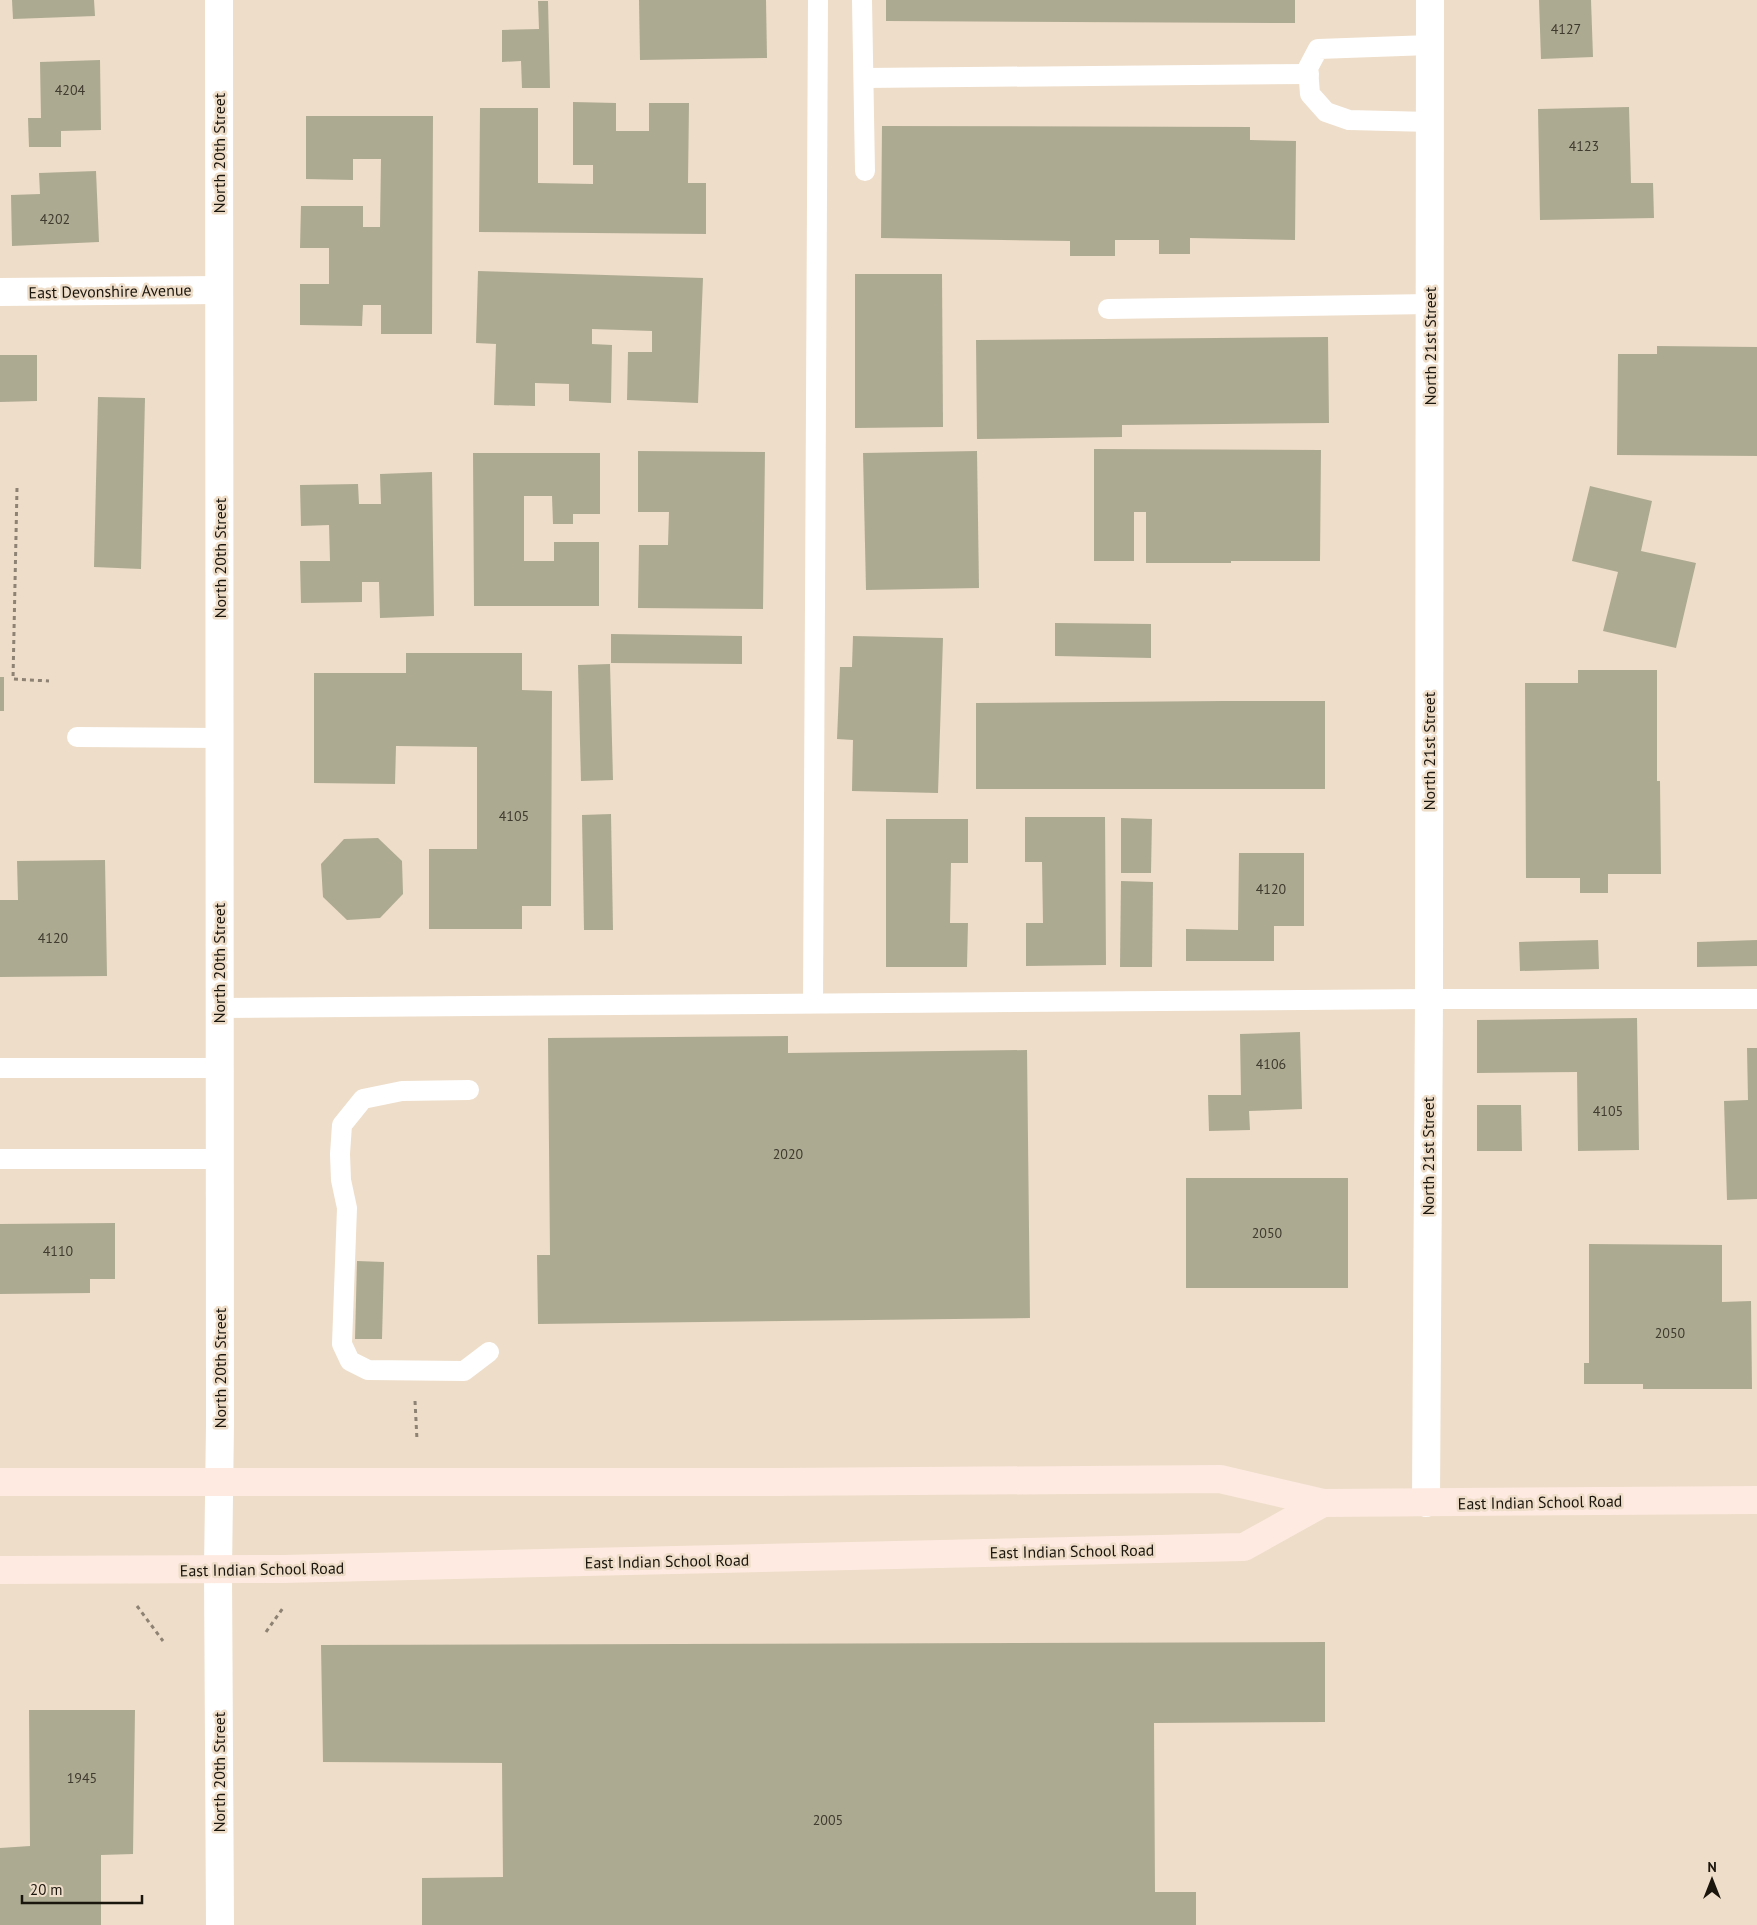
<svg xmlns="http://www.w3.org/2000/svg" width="1757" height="1925" font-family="'PT Sans',sans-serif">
<rect width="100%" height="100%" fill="#eeddc8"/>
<g fill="#adaa92">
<path d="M 12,0 L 94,0 L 95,16 L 13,19 Z"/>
<path d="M 639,0 L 766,0 L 767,58 L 640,60 Z"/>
<path d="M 886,0 L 1295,0 L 1295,23 L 886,21 Z"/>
<path d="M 1539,0 L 1591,0 L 1593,57 L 1541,59 Z"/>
<path d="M 538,1 L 548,1 L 550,88 L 522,88 L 521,61 L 502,62 L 502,30 L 539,29 Z"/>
<path d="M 100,60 L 101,130 L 61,131 L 61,147 L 29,147 L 28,118 L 41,118 L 40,62 Z"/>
<path d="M 573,102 L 616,103 L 616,131 L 649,131 L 649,103 L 689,103 L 688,183 L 706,183 L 706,234 L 479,232 L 480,108 L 538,108 L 538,183 L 593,184 L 593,165 L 573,165 Z"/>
<path d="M 1629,107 L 1631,183 L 1653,183 L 1654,218 L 1540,220 L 1538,109 Z"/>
<path d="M 306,116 L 433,116 L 432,334 L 381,334 L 381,305 L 363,305 L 362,326 L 300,325 L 300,284 L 329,284 L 329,248 L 300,248 L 301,206 L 363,206 L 363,227 L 380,227 L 381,159 L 353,159 L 353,180 L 306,179 Z"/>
<path d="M 882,126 L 1250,127 L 1250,140 L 1296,141 L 1295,240 L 1190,238 L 1190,254 L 1159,254 L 1159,240 L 1115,240 L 1115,256 L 1070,256 L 1070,241 L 881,238 Z"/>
<path d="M 96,171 L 99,242 L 12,246 L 11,195 L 40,194 L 39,173 Z"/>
<path d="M 478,271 L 703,278 L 698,403 L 627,400 L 628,352 L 652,352 L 652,331 L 592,329 L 592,344 L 612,345 L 611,403 L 569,401 L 569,384 L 535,383 L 535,406 L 494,405 L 496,344 L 476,343 Z"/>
<path d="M 855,274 L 942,274 L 943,427 L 855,428 Z"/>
<path d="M 1328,337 L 1329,423 L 1122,425 L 1122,437 L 977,439 L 976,340 Z"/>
<path d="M 1657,346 L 1757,347 L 1757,456 L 1617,455 L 1618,354 L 1657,354 Z"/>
<path d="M 0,355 L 37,355 L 37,401 L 0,402 Z"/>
<path d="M 98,397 L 145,398 L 141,569 L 94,567 Z"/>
<path d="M 1094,449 L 1321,450 L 1320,561 L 1231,561 L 1231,563 L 1146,563 L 1146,512 L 1134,512 L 1134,561 L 1094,561 Z"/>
<path d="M 638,451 L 765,452 L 763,609 L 638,608 L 639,545 L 668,545 L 669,512 L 638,512 Z"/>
<path d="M 977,451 L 979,588 L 866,590 L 863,453 Z"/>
<path d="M 473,453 L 600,453 L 600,514 L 573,514 L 573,524 L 553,524 L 552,496 L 524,496 L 524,561 L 554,561 L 554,542 L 599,542 L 599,606 L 474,606 Z"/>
<path d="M 432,472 L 434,616 L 380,618 L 379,582 L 362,582 L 362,602 L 301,603 L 300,561 L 330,561 L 329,525 L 301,526 L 300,485 L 358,484 L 359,504 L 381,504 L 380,474 Z"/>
<path d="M 1590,486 L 1652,501 L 1641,551 L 1696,563 L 1676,648 L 1603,631 L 1618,572 L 1572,561 Z"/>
<path d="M 1055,623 L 1151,624 L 1151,658 L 1055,656 Z"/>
<path d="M 611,634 L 742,636 L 742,664 L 611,663 Z"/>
<path d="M 853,636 L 943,638 L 938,793 L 852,791 L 853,740 L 837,739 L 840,667 L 852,667 Z"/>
<path d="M 406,653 L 522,653 L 522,690 L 552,691 L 551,906 L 522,906 L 522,929 L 429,929 L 429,849 L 477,849 L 477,747 L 396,746 L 395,784 L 314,783 L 314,673 L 406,673 Z"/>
<path d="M 610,664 L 613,780 L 581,781 L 578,665 Z"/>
<path d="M 1578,670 L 1657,670 L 1657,781 L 1660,781 L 1661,874 L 1608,874 L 1608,893 L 1580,893 L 1580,878 L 1526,878 L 1525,683 L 1578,683 Z"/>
<rect x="0" y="677" width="4" height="34"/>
<path d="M 1223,701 L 1325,701 L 1325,789 L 976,789 L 976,703 Z"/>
<path d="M 611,814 L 613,930 L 584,930 L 582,815 Z"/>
<path d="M 1025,817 L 1105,817 L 1106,965 L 1026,966 L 1026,923 L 1043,923 L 1042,862 L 1025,862 Z"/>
<path d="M 1121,818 L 1152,819 L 1151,873 L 1121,873 Z"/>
<path d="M 886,819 L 968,819 L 968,863 L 951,863 L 950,923 L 968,923 L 967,967 L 886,967 Z"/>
<path d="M 378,838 L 402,861 L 403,894 L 380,918 L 347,920 L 323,897 L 321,864 L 344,839 Z"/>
<path d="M 1239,853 L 1304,853 L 1304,926 L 1274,926 L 1274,961 L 1186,961 L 1186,929 L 1238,930 Z"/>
<path d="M 105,860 L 107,976 L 0,977 L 0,900 L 18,900 L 17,861 Z"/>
<path d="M 1121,881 L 1153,882 L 1152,967 L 1120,967 Z"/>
<path d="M 1598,940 L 1599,969 L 1520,971 L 1519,942 Z"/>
<path d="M 1757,940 L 1757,966 L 1697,967 L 1697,942 Z"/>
<path d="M 1637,1018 L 1639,1150 L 1578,1151 L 1577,1072 L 1477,1073 L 1477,1020 Z"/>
<path d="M 1300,1032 L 1302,1109 L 1249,1111 L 1250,1130 L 1209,1131 L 1208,1095 L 1241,1095 L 1240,1034 Z"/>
<path d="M 788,1036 L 788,1053 L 1027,1050 L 1030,1318 L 538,1324 L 537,1255 L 550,1255 L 548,1038 Z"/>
<path d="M 1747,1048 L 1757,1048 L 1757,1199 L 1727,1200 L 1724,1101 L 1748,1100 Z"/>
<path d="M 1477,1105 L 1521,1105 L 1522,1151 L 1477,1151 Z"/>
<rect x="1186" y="1178" width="162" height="110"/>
<path d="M 115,1223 L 115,1279 L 90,1279 L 90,1293 L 0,1294 L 0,1224 Z"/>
<path d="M 1589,1244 L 1722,1245 L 1722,1302 L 1751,1301 L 1752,1389 L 1643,1389 L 1643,1384 L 1584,1384 L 1584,1363 L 1589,1363 Z"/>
<path d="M 357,1261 L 384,1262 L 382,1339 L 355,1339 Z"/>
<path d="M 1325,1642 L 1325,1722 L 1154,1723 L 1155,1892 L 1196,1892 L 1196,1925 L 422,1925 L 422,1878 L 503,1877 L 502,1763 L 323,1762 L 321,1645 Z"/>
<path d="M 29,1710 L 135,1710 L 133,1854 L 101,1855 L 101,1925 L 0,1925 L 0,1848 L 30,1846 Z"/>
</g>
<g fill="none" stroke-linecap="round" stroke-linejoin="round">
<g stroke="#8d8273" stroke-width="3" stroke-dasharray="4 4" stroke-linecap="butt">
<path d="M 17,488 L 13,679 L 49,681"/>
<path d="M 415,1401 L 417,1440"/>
<path d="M 137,1606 L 163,1641"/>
<path d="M 266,1632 L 283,1608"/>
</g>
<g stroke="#fff" stroke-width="20">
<path d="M 862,0 L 865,171"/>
<path d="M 1430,45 L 1318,49 L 1308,68 L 1310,94 L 1326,112 L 1349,120 L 1430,122"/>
<path d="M 864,78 L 1309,74"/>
<path d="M 1108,309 L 1430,304"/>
<path d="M 77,737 L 220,738"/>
<path d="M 813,1003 L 818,0"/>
<path d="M 219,1008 L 1429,999 L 1757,999"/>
<path d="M 0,1068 L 219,1068"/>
<path d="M 469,1090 L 402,1091 L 363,1099 L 342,1125 L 340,1154 L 341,1180 L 347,1208 L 342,1344 L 350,1361 L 368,1370 L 464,1371 L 489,1352"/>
<path d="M 0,1159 L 219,1159"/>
</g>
<g stroke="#fff" stroke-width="28">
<path d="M 0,292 L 219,290"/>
<path d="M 1426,1503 L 1429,999 L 1430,0"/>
</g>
<path stroke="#fff" stroke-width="28" d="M 219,0 L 220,1424 L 218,1570 L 220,1925"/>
<g stroke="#feeae1" stroke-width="28">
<path d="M 0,1482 L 777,1482 L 1220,1479 L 1323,1503 L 1757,1500"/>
<path d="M 0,1570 L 283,1569 L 1244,1547 L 1323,1503"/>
</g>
</g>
<g text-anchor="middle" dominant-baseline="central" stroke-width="5" stroke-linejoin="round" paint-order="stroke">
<g font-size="14" fill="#3f3a2e">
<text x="1566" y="29">4127</text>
<text x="70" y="90">4204</text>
<text x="1584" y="146">4123</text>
<text x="55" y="219">4202</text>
<text x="514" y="816">4105</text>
<text x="1271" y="889">4120</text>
<text x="53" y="938">4120</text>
<text x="1271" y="1064">4106</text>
<text x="1608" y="1111">4105</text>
<text x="788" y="1154">2020</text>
<text x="1267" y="1233">2050</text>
<text x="58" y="1251">4110</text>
<text x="1670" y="1333">2050</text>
<text x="82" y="1778">1945</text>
<text x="828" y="1820">2005</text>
</g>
<g font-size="16" fill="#1a150d" stroke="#eeddc8">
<text transform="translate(219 153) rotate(-90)">North 20th Street</text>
<text transform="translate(110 291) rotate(-1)">East Devonshire Avenue</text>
<text transform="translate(1430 346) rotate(-90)">North 21st Street</text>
<text transform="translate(220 558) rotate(-90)">North 20th Street</text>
<text transform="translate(1429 751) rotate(-90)">North 21st Street</text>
<text transform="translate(219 963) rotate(-90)">North 20th Street</text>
<text transform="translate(1428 1156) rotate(-90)">North 21st Street</text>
<text transform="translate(220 1368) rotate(-90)">North 20th Street</text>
<text transform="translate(1540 1502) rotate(-1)">East Indian School Road</text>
<text transform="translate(1072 1551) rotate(-1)">East Indian School Road</text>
<text transform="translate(667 1561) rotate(-1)">East Indian School Road</text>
<text transform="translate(262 1569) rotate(-1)">East Indian School Road</text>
<text transform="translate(219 1772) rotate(-90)">North 20th Street</text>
</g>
</g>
<g transform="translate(1712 1880)" stroke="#eeddc8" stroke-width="4" paint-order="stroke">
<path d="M0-4L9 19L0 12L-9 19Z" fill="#1a150d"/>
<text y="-8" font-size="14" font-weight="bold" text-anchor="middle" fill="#1a150d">N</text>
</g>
<path d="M22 1895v8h120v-8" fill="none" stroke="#1a150d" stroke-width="2.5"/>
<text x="30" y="1895" font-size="15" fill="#1a150d" stroke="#eeddc8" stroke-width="4" paint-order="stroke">20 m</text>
</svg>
